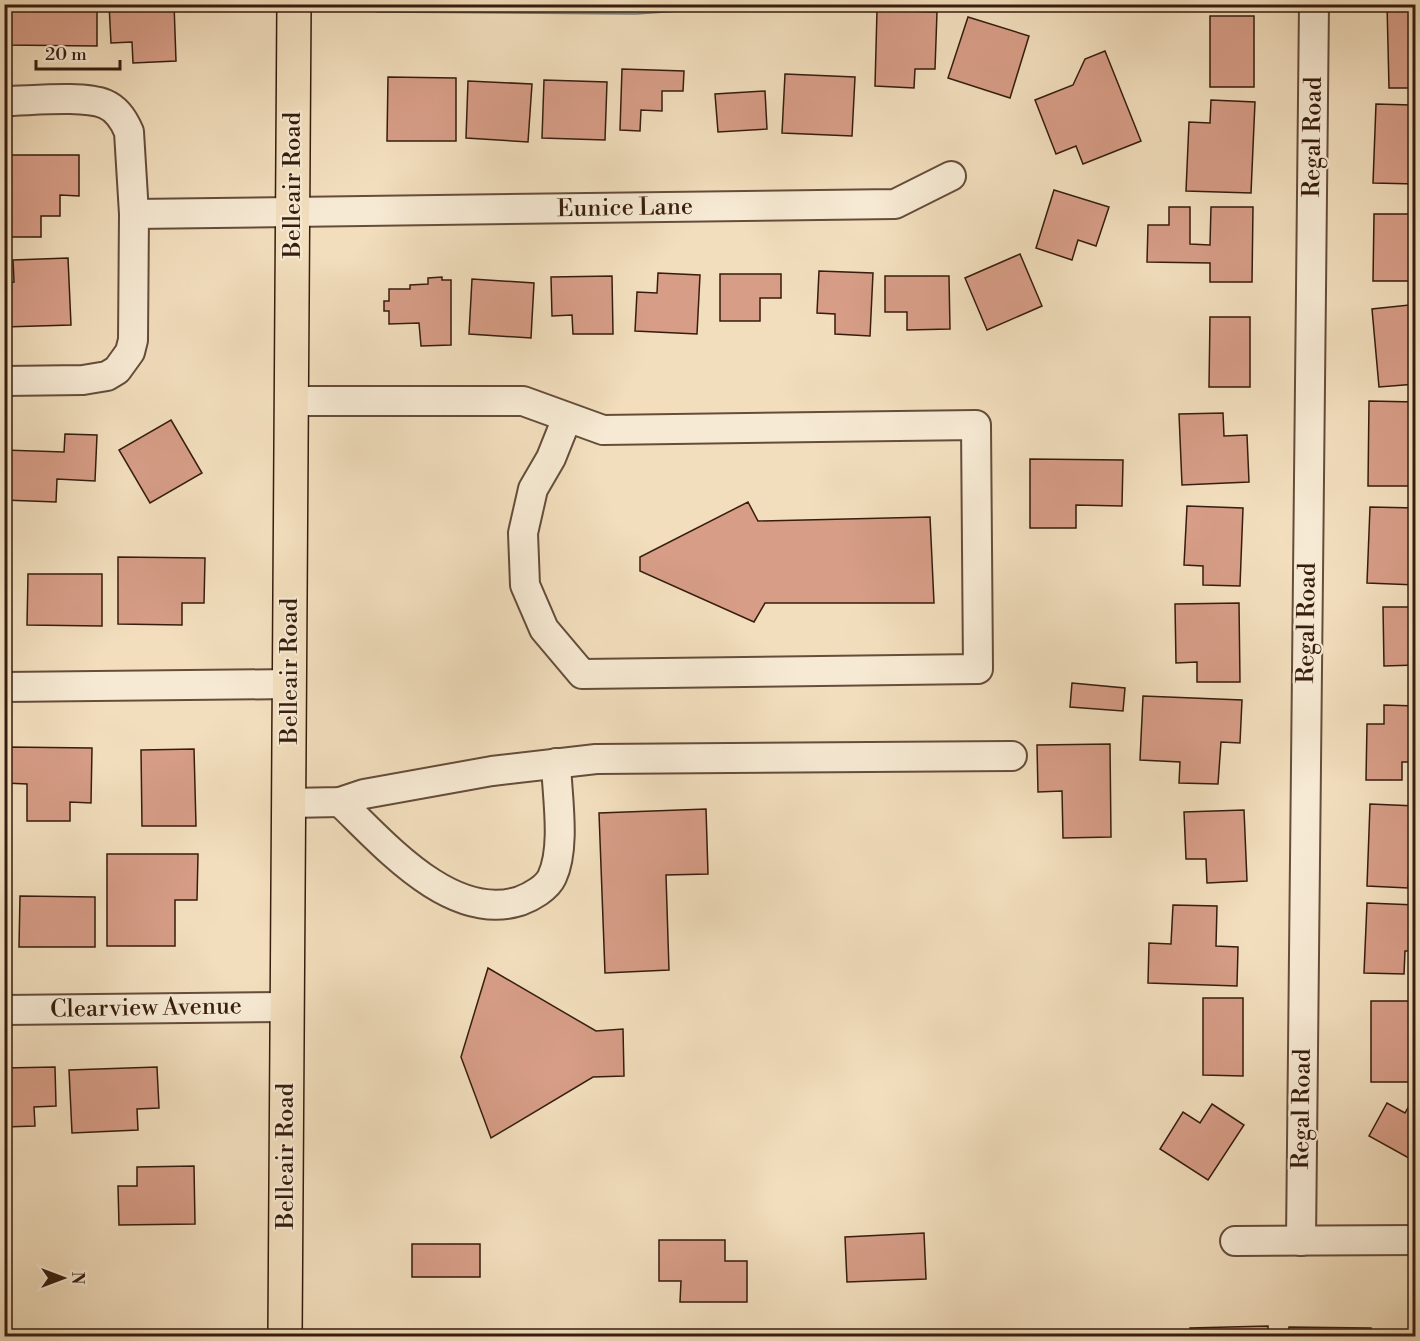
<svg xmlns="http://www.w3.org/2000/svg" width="1420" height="1341" font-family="'Libre Bodoni',serif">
<rect width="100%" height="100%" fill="#f2debd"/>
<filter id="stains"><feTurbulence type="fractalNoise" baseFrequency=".00333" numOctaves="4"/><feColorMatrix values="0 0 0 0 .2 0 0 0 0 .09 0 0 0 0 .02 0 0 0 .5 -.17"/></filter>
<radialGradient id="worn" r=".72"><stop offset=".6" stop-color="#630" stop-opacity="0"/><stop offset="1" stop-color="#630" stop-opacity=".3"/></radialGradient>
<path fill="#9cbbb6" stroke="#737c73" stroke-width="1.5" d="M 346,4 L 768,4 L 768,5 L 636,14 L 379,12 L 345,7 Z"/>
<g fill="#d79d87" stroke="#361d0e" stroke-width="1.5">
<path d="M 4,4 L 97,4 L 97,46 L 4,45 Z"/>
<path d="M 109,4 L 174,4 L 176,61 L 133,63 L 132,42 L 111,43 Z"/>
<path d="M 1387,4 L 1416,4 L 1416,88 L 1389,88 Z"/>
<path d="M 877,10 L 937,12 L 935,69 L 915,69 L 914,88 L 875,86 Z"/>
<rect x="1210" y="16" width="44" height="71"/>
<path d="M 968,17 L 1029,36 L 1010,98 L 948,78 Z"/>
<path d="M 1105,51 L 1141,141 L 1083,164 L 1076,146 L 1056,154 L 1035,100 L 1073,85 L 1085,59 Z"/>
<path d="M 622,69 L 684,71 L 683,91 L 662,91 L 662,111 L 641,110 L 640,131 L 620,130 Z"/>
<path d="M 785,74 L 855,77 L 852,136 L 782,133 Z"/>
<path d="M 388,77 L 456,78 L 456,141 L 387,141 Z"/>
<path d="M 544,80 L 607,82 L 605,140 L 542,138 Z"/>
<path d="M 468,81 L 532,84 L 528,142 L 466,138 Z"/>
<path d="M 765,91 L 767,129 L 718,132 L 715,94 Z"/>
<path d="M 1211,100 L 1255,102 L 1251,193 L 1186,191 L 1189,122 L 1210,123 Z"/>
<path d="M 1376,104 L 1411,105 L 1411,125 L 1416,125 L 1416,184 L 1373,183 Z"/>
<path d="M 4,155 L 79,155 L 79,196 L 60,195 L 60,216 L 41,216 L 41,237 L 4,237 Z"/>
<path d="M 1054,190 L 1109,207 L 1096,246 L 1078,240 L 1072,260 L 1036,248 Z"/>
<path d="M 1169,207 L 1190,207 L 1190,244 L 1210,245 L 1211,207 L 1253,207 L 1252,282 L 1210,282 L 1210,263 L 1147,262 L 1148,225 L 1169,225 Z"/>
<path d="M 1374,214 L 1416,214 L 1416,281 L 1373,281 Z"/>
<path d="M 1020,254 L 1042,306 L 987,330 L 965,278 Z"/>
<path d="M 68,258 L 71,325 L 4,327 L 4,283 L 14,282 L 13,260 Z"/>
<path d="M 819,271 L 873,273 L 870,336 L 835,334 L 835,314 L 817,313 Z"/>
<path d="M 658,273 L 700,275 L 697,334 L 635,331 L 637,292 L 657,293 Z"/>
<path d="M 720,274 L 781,274 L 781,298 L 760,298 L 760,321 L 720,321 Z"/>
<path d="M 612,276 L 613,334 L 573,334 L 572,315 L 552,316 L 551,277 Z"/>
<path d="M 885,276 L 949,276 L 950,329 L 907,330 L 907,312 L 885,312 Z"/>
<path d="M 442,277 L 442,280 L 451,280 L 451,345 L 421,346 L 419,323 L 389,324 L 389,311 L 384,311 L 384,301 L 389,301 L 389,289 L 410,289 L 410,285 L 428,284 L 428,278 Z"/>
<path d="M 472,279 L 534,283 L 531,338 L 469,334 Z"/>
<path d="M 1409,305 L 1416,384 L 1379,387 L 1372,309 Z"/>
<path d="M 1210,317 L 1250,317 L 1250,387 L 1209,387 Z"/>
<path d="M 1369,401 L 1416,402 L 1414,486 L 1368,486 Z"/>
<path d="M 1223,413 L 1224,436 L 1247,435 L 1249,482 L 1182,485 L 1179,414 Z"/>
<path d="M 171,420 L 202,473 L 150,503 L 119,450 Z"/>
<path d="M 65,434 L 97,435 L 95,481 L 57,479 L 56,502 L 4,500 L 4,450 L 64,452 Z"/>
<path d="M 1030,459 L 1123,460 L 1122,506 L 1076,505 L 1076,528 L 1030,528 Z"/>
<path d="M 748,502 L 758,521 L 930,517 L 934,603 L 765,603 L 754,622 L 640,571 L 640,557 Z"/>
<path d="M 1187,506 L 1243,508 L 1240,586 L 1203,585 L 1203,566 L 1184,565 Z"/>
<path d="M 1370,507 L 1416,508 L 1416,585 L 1367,583 Z"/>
<path d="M 118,557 L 205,558 L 204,603 L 182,603 L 182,625 L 118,624 Z"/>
<path d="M 28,574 L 102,574 L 102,626 L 27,625 Z"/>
<path d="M 1239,603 L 1240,682 L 1197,682 L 1197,662 L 1176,663 L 1175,604 Z"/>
<path d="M 1383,607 L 1416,607 L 1416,665 L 1384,666 Z"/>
<path d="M 1072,683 L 1125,688 L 1123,711 L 1070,707 Z"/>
<path d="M 1143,696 L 1242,700 L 1240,743 L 1221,742 L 1218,784 L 1179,783 L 1180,762 L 1140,760 Z"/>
<path d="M 1384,705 L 1416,706 L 1416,762 L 1402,762 L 1402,780 L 1366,780 L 1367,724 L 1384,724 Z"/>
<path d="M 1110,744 L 1111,837 L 1063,838 L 1062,791 L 1038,792 L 1037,745 Z"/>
<path d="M 6,747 L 92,748 L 91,803 L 70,802 L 70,821 L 27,821 L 27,784 L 5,783 Z"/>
<path d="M 194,749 L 196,826 L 142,826 L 141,750 Z"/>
<path d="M 1370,804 L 1416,806 L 1416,867 L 1409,867 L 1408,888 L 1367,886 Z"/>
<path d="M 706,809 L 708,874 L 666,875 L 669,970 L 605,973 L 599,813 Z"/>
<path d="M 1244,810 L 1247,881 L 1207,883 L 1206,859 L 1186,859 L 1184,812 Z"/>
<path d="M 107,854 L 198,854 L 197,900 L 175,900 L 175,946 L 107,946 Z"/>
<path d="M 20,896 L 95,897 L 95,947 L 19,947 Z"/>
<path d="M 1367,903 L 1416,905 L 1416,951 L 1405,951 L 1404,974 L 1364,973 Z"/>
<path d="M 1173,905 L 1217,906 L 1216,946 L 1238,947 L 1237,986 L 1148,983 L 1149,943 L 1171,944 Z"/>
<path d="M 488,968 L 596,1031 L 623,1029 L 624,1076 L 593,1077 L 491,1138 L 461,1057 Z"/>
<path d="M 1203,998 L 1243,998 L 1243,1076 L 1203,1075 Z"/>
<rect x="1371" y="1001" width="45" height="81"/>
<path d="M 55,1067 L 56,1106 L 34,1107 L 35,1126 L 4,1127 L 4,1068 Z"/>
<path d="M 157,1067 L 159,1108 L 137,1109 L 138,1130 L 72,1133 L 69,1070 Z"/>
<path d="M 1414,1097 L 1416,1098 L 1416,1162 L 1369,1136 L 1387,1103 L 1405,1113 Z"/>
<path d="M 1212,1104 L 1244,1125 L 1208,1180 L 1160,1149 L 1183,1112 L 1200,1123 Z"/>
<path d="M 194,1166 L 195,1224 L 119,1225 L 118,1186 L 137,1186 L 137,1167 Z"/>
<path d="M 924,1233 L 926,1279 L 847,1282 L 845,1237 Z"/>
<path d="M 659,1240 L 725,1240 L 725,1261 L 747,1261 L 747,1302 L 680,1302 L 681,1281 L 659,1281 Z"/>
<rect x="412" y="1244" width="68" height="33"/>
<rect x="1411" y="1285" width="5" height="51"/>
<path d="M 1268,1326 L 1268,1336 L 1191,1336 L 1190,1328 Z"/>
<path d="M 1289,1327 L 1371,1328 L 1371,1336 L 1288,1336 Z"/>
</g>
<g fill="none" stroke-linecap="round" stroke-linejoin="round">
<defs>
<g id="minor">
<path d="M 4,101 C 29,101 83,95 105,104 C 117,109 124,120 129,132 L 134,214 L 133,340 L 130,352 L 117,370 L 107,376 L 83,380 L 4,381"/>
<path d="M 134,214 L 895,204 L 951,176"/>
<path d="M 292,401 L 523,401 L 603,430 L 976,425 L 978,669 L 582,674 L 544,629 L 525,585 L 523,533 L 533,489 L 551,458 L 567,418"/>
<path d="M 4,687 L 290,684"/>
<path d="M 340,802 C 384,844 451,923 520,901 C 531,897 547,888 552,877 C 566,847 557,796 556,763"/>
<path d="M 289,803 L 340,802 L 364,794 L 492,771 L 596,759 L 1012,756"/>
<path d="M 4,1010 L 287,1007"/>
<path d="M 1235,1241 L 1416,1240"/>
<path d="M 1301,1241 L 1314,4"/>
</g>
<path id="major" d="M 285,1336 L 294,4"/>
</defs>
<use href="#minor" stroke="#654d3a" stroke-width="32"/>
<use href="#major" stroke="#361d0e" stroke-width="36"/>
<use href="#minor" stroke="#f7ead4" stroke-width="28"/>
<use href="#major" stroke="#f2debd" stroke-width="33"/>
</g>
<g text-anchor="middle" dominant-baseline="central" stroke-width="4.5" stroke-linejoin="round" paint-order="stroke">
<g font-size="24" fill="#361d0e" stroke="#f7ead4">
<text transform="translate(1313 137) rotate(-89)">Regal Road</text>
<text transform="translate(293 185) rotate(-90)">Belleair Road</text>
<text transform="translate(625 208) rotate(-1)">Eunice Lane</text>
<text transform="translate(1307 623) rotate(-89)">Regal Road</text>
<text transform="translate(290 671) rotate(-90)">Belleair Road</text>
<text transform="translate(146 1008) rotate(-1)">Clearview Avenue</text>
<text transform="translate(1302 1109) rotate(-89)">Regal Road</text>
<text transform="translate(286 1156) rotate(-90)">Belleair Road</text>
</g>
</g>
<rect width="1420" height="1341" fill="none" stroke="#f2debd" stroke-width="24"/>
<rect x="6" y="6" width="1408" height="1329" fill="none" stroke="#361d0e" stroke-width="3"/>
<rect x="12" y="12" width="1396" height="1317" fill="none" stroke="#361d0e" stroke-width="1.5"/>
<g transform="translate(63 1278) rotate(90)" stroke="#f7ead4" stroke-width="4.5" paint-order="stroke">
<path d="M0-4.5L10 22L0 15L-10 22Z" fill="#361d0e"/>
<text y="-9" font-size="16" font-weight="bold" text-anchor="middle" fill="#361d0e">N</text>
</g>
<path d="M36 60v9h84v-9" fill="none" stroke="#361d0e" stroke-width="3"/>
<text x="45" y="60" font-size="18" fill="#361d0e" stroke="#f7ead4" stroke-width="4.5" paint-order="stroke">20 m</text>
<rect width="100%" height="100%" filter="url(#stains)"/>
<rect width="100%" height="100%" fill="url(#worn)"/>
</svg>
